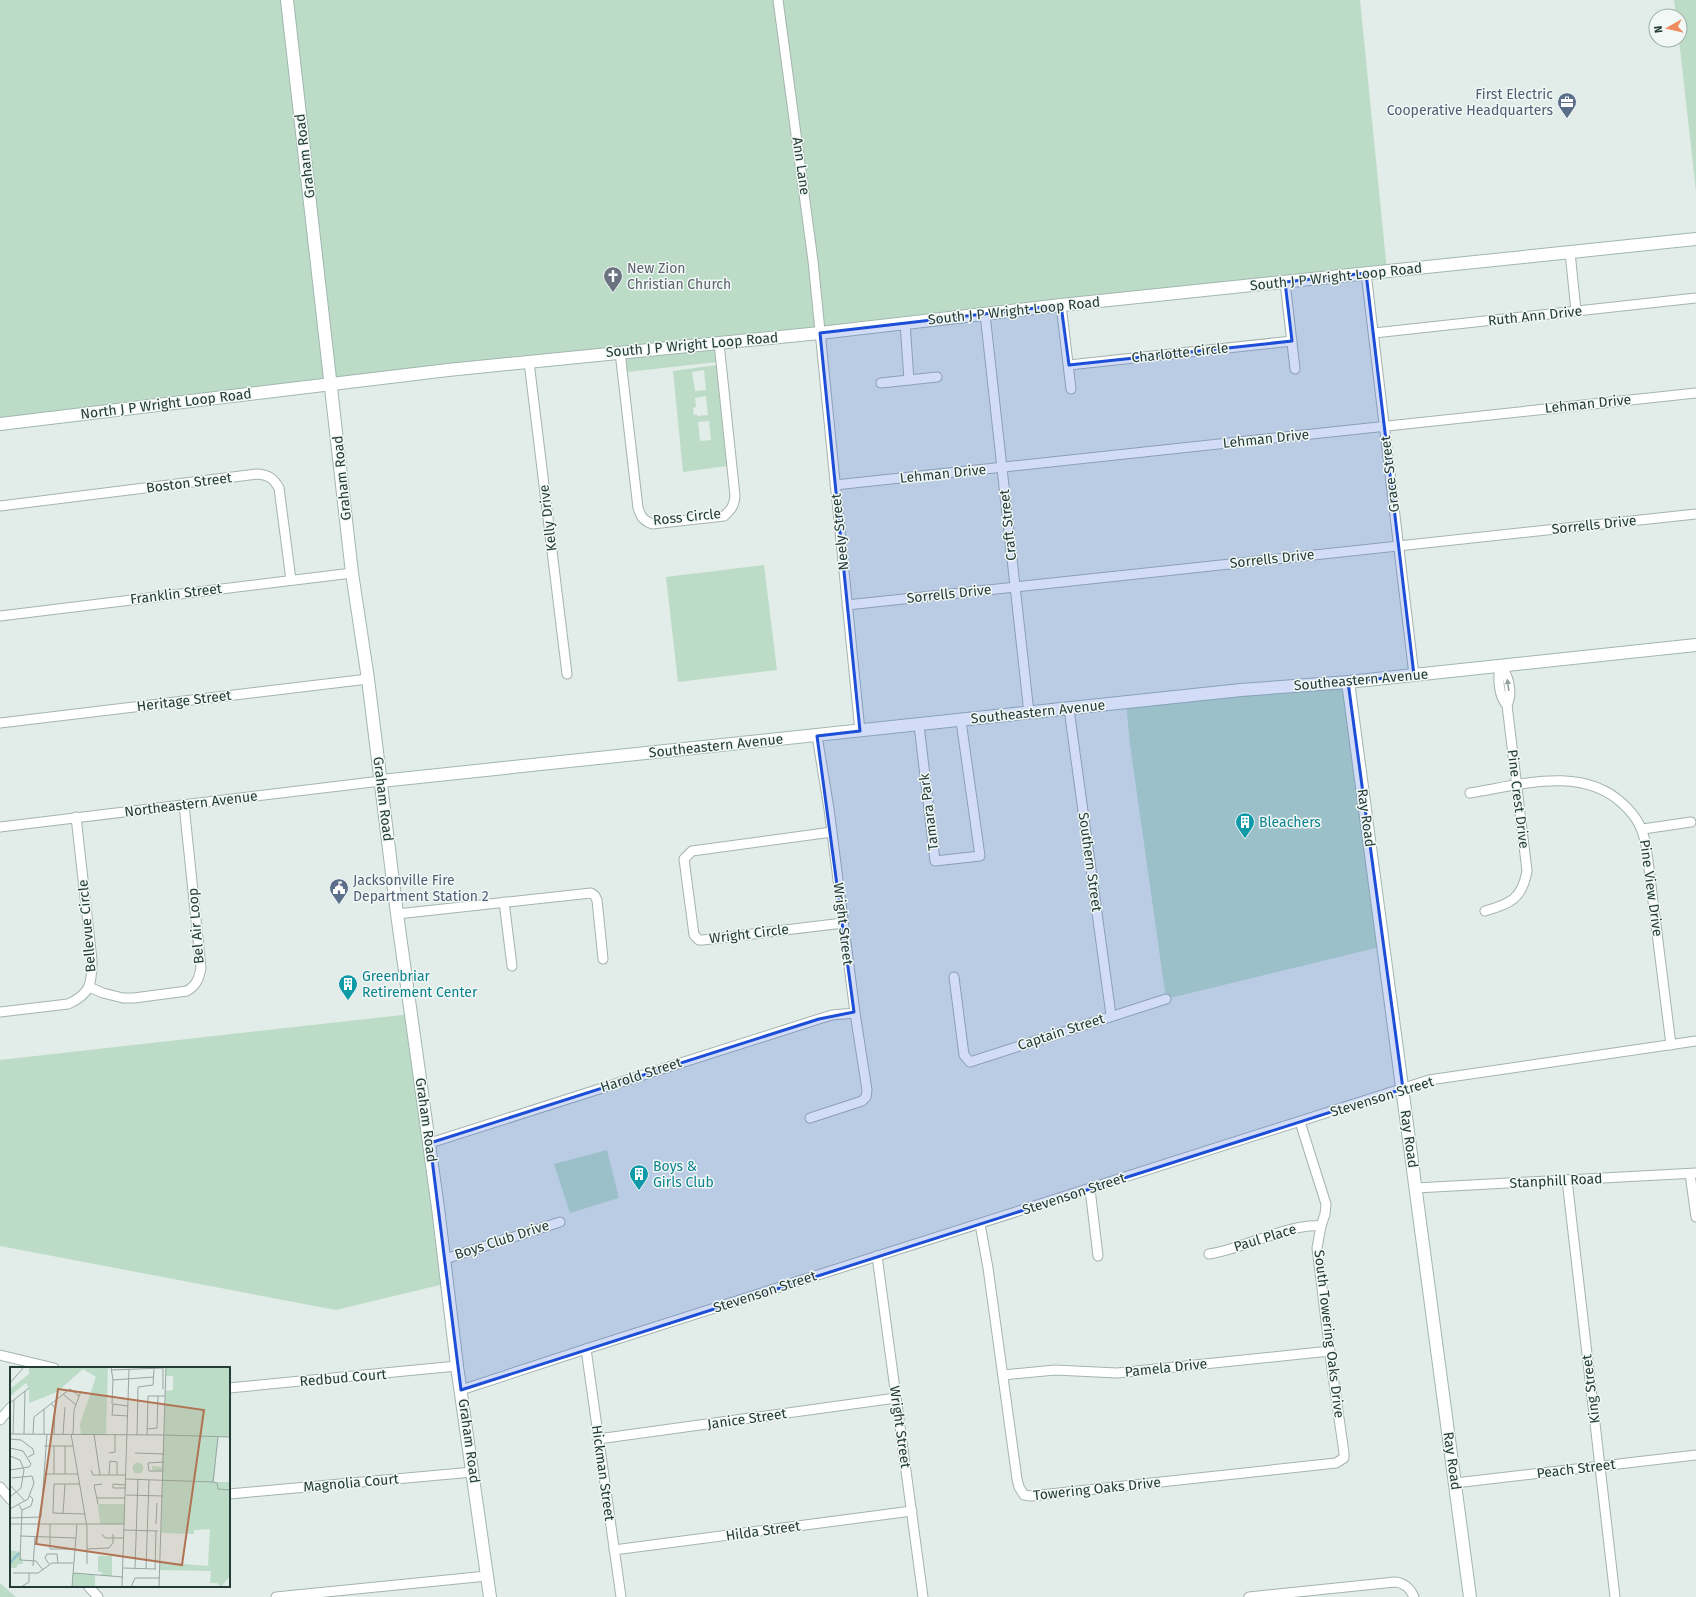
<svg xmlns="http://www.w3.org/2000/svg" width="1696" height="1597" font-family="'Fira Sans',sans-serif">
<rect width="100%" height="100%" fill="#e2ece8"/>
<g fill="#bcdcc7" fill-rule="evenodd">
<path d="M 0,0 L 1360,0 L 1387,271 L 0,424 Z"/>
<path d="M 1674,0 L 1696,0 L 1696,191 L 1679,40 L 1680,40 L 1680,16 L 1676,16 Z"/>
<path d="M 713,349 L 716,351 L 717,362 L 627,372 L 626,362 L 628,357 Z"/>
<path d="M 717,365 L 727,466 L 683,472 L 673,371 ZM 704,370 L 706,390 L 695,391 L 692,372 ZM 706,396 L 708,415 L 697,416 L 697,414 L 694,415 L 693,408 L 696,407 L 695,398 ZM 709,421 L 711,440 L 700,441 L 698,422 Z"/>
<path d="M 764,565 L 777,670 L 678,682 L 666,577 Z"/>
<path d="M 1348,682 L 1384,946 L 1166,999 L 1130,745 L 1126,703 Z"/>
<path d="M 411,1014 L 448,1283 L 336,1310 L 0,1246 L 0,1060 Z"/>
<path d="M 607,1150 L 619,1198 L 570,1213 L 554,1164 Z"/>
<path d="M 0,1583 L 16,1597 L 0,1597 Z"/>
</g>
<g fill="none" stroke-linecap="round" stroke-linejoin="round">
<defs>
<g id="street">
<path d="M 778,0 L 813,261 L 860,731"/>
<path d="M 1570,252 L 1576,311"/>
<path d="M 1366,273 L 1414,675"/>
<path d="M 1285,282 L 1295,369"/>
<path d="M 1061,305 L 1071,389"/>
<path d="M 985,314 L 1029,713"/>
<path d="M 905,323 L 909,380"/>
<path d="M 1374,333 L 1696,298"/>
<path d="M 620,352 L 638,508 C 641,517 643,520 652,524 L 724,516 C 731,510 734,506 735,496 L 719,343"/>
<path d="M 529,362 L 567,674"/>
<path d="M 1069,365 L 1292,341"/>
<path d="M 881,383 L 937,377"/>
<path d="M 835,485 L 1696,393"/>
<path d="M 0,506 L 257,474 C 269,475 273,478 279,488 L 291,580"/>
<path d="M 847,605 L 1696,514"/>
<path d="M 0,616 L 352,573"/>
<path d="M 1500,666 C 1509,674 1513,694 1507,705"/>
<path d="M 1069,709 L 1111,1015"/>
<path d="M 0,723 L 368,679"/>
<path d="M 919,725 L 935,861 L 980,856 L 961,721"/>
<path d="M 1470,793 C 1520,785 1582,765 1623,804 C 1637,817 1642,827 1646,845 L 1671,1045"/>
<path d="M 0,827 L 381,781"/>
<path d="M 1643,829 L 1691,822"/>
<path d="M 832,832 L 692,851 L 684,859 L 694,935 L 699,940 L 703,940 L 843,923"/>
<path d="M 504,902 L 512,966"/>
<path d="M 1485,911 C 1510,904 1522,899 1527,871 L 1507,705 C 1498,696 1498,677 1500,666"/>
<path d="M 397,914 L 591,893 L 595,896 L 597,900 L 603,959"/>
<path d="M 954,977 L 964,1055 L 970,1062 L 1166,999"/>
<path d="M 89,987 L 103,993 L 123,998 L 134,998 L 187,991 C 197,985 199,978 201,968 L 184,805"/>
<path d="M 0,1012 L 68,1004 C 91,994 92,983 92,960 L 76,817"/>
<path d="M 810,1118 L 862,1101 L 866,1097 L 867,1090 L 855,1013 L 829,809 L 817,736"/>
<path d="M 430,1143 L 819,1019 L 832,1015 L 855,1013"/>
<path d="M 1690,1174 L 1696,1217"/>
<path d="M 1567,1180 L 1615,1597"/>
<path d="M 1416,1188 L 1696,1173"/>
<path d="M 1090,1189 L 1098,1256"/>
<path d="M 980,1224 L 988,1268 L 1017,1479 L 1019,1487 L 1024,1495 L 1031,1496 L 1336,1463 L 1344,1458 L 1344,1453 L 1332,1369 L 1317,1248 L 1321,1226 L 1325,1214 L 1326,1204 L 1300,1122"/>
<path d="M 1209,1254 C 1244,1249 1288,1223 1321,1226"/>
<path d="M 877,1256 L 923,1597"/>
<path d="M 445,1259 L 560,1222"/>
<path d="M 586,1349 L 621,1597"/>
<path d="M 0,1355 L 54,1368"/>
<path d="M 1003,1375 L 1055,1370 L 1117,1373 L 1330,1351"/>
<path d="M 229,1388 L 457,1366"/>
<path d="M 461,1390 L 586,1349 L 1429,1080 L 1696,1041"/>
<path d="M 0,1420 L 11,1407"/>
<path d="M 598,1439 L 896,1398"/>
<path d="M 1455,1483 L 1696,1455"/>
<path d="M 0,1487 L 11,1500"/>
<path d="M 229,1494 L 473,1472"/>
<path d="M 614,1550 L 912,1511"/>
<path d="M 88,1586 L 98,1597"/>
<path d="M 276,1597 L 487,1576"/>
<path d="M 1249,1597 L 1395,1582 C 1405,1583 1410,1588 1414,1597"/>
</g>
<g id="secondary">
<path d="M 287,0 L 352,573 L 368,679 L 397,914 L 438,1208 L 457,1366 L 490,1597"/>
<path d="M 0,424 L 448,370 L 820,333 L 1061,305 L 1696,239"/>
<path d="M 1348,682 L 1470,1597"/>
<path d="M 381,781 L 1241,690 L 1348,682 L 1696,645"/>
</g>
</defs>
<use href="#street" stroke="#a5b4af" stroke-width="11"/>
<use href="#secondary" stroke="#a1b7b1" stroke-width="14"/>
<use href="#street" stroke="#fff" stroke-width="9"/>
<use href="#secondary" stroke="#fff" stroke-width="12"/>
</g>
<defs><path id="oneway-solid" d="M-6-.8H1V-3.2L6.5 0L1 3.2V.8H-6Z"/></defs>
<use fill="#919e9b" href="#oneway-solid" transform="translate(1508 685) rotate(-98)"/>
<path fill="#1d4ed8" fill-opacity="0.2" stroke="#1d4ed8" stroke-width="3" stroke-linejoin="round" d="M 1366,273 L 1414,675 L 1348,682 L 1403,1089 L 461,1390 L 430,1143 L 819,1019 L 854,1012 L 817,736 L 860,731 L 820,333 L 1061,305 L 1069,365 L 1292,341 L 1285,282 Z"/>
<defs>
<symbol id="office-pin" viewBox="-11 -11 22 30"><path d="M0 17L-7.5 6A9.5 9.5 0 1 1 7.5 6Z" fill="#5c6f8a" stroke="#f2f8f6"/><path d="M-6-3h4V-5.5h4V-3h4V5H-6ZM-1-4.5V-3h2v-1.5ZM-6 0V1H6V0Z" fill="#fff"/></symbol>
<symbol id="church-pin" viewBox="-11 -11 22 30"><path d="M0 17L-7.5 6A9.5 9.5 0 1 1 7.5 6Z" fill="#6b7280" stroke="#f2f8f6"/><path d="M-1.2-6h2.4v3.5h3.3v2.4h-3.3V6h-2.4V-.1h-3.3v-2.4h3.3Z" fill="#fff"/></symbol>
<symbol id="building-pin" viewBox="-11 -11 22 30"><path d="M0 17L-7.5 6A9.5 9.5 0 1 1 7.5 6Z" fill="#0f9aa8" stroke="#f2f8f6"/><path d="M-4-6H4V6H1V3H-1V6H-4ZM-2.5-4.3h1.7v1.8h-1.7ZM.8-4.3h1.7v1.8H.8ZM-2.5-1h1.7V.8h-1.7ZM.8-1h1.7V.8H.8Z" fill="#fff"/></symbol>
<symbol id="civic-pin" viewBox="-11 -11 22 30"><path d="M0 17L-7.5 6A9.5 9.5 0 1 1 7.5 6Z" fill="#5c6f8a" stroke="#f2f8f6"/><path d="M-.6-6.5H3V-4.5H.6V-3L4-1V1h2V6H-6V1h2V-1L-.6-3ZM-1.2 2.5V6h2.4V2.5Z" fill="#fff"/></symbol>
</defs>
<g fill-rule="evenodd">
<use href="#office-pin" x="1556" y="91" width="22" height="30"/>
<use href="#church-pin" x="602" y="265" width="22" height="30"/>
<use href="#building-pin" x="1234" y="811" width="22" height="30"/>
<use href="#civic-pin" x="328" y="877" width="22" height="30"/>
<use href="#building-pin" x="337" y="973" width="22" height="30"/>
<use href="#building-pin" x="628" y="1163" width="22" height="30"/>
</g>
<g text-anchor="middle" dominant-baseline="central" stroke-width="3" stroke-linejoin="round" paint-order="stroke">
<g font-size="14" fill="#4e5e75" stroke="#f2f8f6" text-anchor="end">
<text x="1553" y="94">First Electric<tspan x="1553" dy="16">Cooperative Headquarters</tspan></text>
<text x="353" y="880" text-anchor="start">Jacksonville Fire<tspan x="353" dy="16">Department Station 2</tspan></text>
</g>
<g font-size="14" fill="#233c37" stroke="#f2f8f6">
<text transform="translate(305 156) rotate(-97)">Graham Road</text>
<text transform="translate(801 166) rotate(82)">Ann Lane</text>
<text transform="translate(1336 277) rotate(-6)">South J P Wright Loop Road</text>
<text transform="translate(1014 311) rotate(-6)">South J P Wright Loop Road</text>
<text transform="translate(1535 316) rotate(-6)">Ruth Ann Drive</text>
<text transform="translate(692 345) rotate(-5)">South J P Wright Loop Road</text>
<text transform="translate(1180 353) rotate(-6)">Charlotte Circle</text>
<text transform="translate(166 404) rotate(-7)">North J P Wright Loop Road</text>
<text transform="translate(1588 404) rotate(-6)">Lehman Drive</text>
<text transform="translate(1266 439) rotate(-6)">Lehman Drive</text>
<text transform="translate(943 474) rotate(-6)">Lehman Drive</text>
<text transform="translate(1390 474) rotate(-97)">Grace Street</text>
<text transform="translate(342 478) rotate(-96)">Graham Road</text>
<text transform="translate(189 483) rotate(-7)">Boston Street</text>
<text transform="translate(687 517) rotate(-6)">Ross Circle</text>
<text transform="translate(548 518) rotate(-97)">Kelly Drive</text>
<text transform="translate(1008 525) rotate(-96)">Craft Street</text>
<text transform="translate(1594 525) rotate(-6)">Sorrells Drive</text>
<text transform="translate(840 532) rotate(-96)">Neely Street</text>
<text transform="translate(1272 559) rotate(-6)">Sorrells Drive</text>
<text transform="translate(176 594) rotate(-7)">Franklin Street</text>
<text transform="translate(949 594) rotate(-6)">Sorrells Drive</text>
<text transform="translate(1361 680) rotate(-5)">Southeastern Avenue</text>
<text transform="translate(184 701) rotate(-7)">Heritage Street</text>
<text transform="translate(1038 712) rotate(-6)">Southeastern Avenue</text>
<text transform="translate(716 746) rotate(-6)">Southeastern Avenue</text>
<text transform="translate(383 799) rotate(83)">Graham Road</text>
<text transform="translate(1518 799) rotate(83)">Pine Crest Drive</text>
<text transform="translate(191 804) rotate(-7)">Northeastern Avenue</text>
<text transform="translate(929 812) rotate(-97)">Tamara Park</text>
<text transform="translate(1366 818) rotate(82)">Ray Road</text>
<text transform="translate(1090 862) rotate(82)">Southern Street</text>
<text transform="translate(1651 888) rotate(82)">Pine View Drive</text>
<text transform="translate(843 924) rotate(83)">Wright Street</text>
<text transform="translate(87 926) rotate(-95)">Bellevue Circle</text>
<text transform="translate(196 926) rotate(-95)">Bel Air Loop</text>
<text transform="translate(749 934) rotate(-7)">Wright Circle</text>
<text transform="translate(1061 1032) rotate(-18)">Captain Street</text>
<text transform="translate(641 1075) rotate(-18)">Harold Street</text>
<text transform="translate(1382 1097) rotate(-17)">Stevenson Street</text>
<text transform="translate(426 1120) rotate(82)">Graham Road</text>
<text transform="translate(1409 1139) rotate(82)">Ray Road</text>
<text transform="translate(1556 1181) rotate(-3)">Stanphill Road</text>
<text transform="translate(1074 1194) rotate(-18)">Stevenson Street</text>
<text transform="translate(1265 1238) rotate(-17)">Paul Place</text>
<text transform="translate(502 1240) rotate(-18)">Boys Club Drive</text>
<text transform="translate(765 1292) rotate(-18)">Stevenson Street</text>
<text transform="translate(1329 1334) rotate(83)">South Towering Oaks Drive</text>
<text transform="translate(1166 1368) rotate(-6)">Pamela Drive</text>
<text transform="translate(343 1378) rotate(-5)">Redbud Court</text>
<text transform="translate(1591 1389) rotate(-97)">King Street</text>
<text transform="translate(747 1419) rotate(-8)">Janice Street</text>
<text transform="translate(900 1427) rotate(82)">Wright Street</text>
<text transform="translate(469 1441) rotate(82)">Graham Road</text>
<text transform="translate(1452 1461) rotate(82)">Ray Road</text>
<text transform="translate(1576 1469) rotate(-7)">Peach Street</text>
<text transform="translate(603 1473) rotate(82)">Hickman Street</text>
<text transform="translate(351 1483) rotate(-5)">Magnolia Court</text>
<text transform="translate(1097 1489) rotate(-6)">Towering Oaks Drive</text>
<text transform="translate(763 1531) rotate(-8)">Hilda Street</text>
</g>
<g font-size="14" fill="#5b616d" stroke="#f2f8f6" text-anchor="start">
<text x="627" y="268">New Zion<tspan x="627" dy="16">Christian Church</tspan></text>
</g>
<g font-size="14" fill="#0d838f" stroke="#f2f8f6" text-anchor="start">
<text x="1259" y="822">Bleachers</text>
<text x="362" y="976">Greenbriar<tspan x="362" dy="16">Retirement Center</tspan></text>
<text x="653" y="1166">Boys &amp;<tspan x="653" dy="16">Girls Club</tspan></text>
</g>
</g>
<g transform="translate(10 1367)">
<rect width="220" height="220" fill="#e2ece8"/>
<path d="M 19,0 L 98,0 L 96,67 L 71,67 L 70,57 L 86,10 L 73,2 L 47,25 L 19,36 L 19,21 L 16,16 L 0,29 L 0,22 L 19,7 ZM 156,0 L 220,0 L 220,70 L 208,70 L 204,115 L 220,115 L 220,209 L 211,220 L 207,216 L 200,216 L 201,204 L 150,203 L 150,195 L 198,199 L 200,162 L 184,163 L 184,167 L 151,166 L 153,104 L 142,103 L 142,99 L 152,100 L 156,24 L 163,23 L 163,9 L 156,9 ZM122.5 101a5.5 5.5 0 1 1 11 0a5.5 5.5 0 1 1-11 0ZM 88,137 L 115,137 L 114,157 L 90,157 ZM 0,183 L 10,185 L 13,197 L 8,197 L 6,201 L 0,201 ZM 88,189 L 102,189 L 102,209 L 91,209 L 92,205 L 88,205 ZM 63,206 L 85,208 L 85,220 L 62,220 Z" fill="#bcdcc7"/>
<path fill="none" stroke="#8cc0cf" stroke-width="2" d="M 0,196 L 9,186"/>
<path fill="none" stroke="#96a6a1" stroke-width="1" d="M 101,0 L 103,13M 101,3 L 153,1M 0,16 L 14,0M 153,22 L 153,0M 53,27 L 66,38M 0,36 L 19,21M 41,36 L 45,41 L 44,67M 103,38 L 102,48 L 118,49M 118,39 L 102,37 L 103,13 L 144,10M 34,42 L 34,67M 137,62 L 147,61 L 148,29M 0,67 L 155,68M 3,67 L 4,33M 14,67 L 15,24M 23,67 L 24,50 L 60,22 L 69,29M 53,67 L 55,40M 61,67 L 77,160 L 77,197M 63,67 L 64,43 L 71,24M 84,67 L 90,108M 127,68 L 128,20 L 143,18 L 144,2M 137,68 L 138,29 L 155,29M 155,68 L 220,70M 0,72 L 11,73 L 23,82 L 24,87 L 18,90M 34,79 L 63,79M 0,83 L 0,67M 99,86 L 105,85 L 105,67M 125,86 L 154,87M 0,89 L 10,93 L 14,103 L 11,121 L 0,130M 0,103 L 19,100 L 21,97 L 13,84 L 0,81M 81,103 L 83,108 L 116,108M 153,104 L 139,104 L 138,96 L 154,95M 34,107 L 68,107M 44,107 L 44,79M 55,107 L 55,79M 99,108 L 100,94 L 107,95 L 107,108M 116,112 L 203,115M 203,115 L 208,70M 203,115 L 207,116 L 208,122 L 220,123M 70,117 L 44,117 L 43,146 L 75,147M 0,118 L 15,134M 116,121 L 103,121 L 103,117 L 116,118M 116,128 L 153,129M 87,131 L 115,131M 88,137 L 84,118 L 92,117M 9,138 L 12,143 L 21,139 L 23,132 L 20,129M 0,142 L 18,132 L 24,116 L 22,109 L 2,111M 12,143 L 10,193 L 26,194 L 33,203M 53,147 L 55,117M 0,151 L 31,150 L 37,67M 0,157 L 114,157M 40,157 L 40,182 L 65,182M 146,157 L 147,136M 114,163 L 148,164M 92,167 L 95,171 L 114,171M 10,169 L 66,171M 77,182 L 99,181 L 103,176 L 103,167M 39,197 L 35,191 L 37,187 L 47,187 L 48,196M 23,199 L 25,170M 113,201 L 146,202M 125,201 L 128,112M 136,202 L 139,113M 145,202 L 146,164M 3,206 L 28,206 L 42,196 L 63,196M 63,206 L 113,210M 11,220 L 19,215 L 19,206M 62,220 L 67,157M 112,220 L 119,2M 121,220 L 125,211 L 150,211M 149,220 L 156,0"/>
<path fill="#b07353" fill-opacity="0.15" stroke="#b07353" stroke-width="2" d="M 48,22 L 194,43 L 172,198 L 26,177 Z"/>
<rect width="220" height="220" fill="none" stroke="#233c37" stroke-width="2"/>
</g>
<g transform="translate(1668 28) rotate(262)"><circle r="19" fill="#f2f8f6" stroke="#9fadaa"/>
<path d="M0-3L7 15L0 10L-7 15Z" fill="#ed8b5f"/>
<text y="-6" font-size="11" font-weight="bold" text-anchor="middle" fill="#233c37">N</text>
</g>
</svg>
